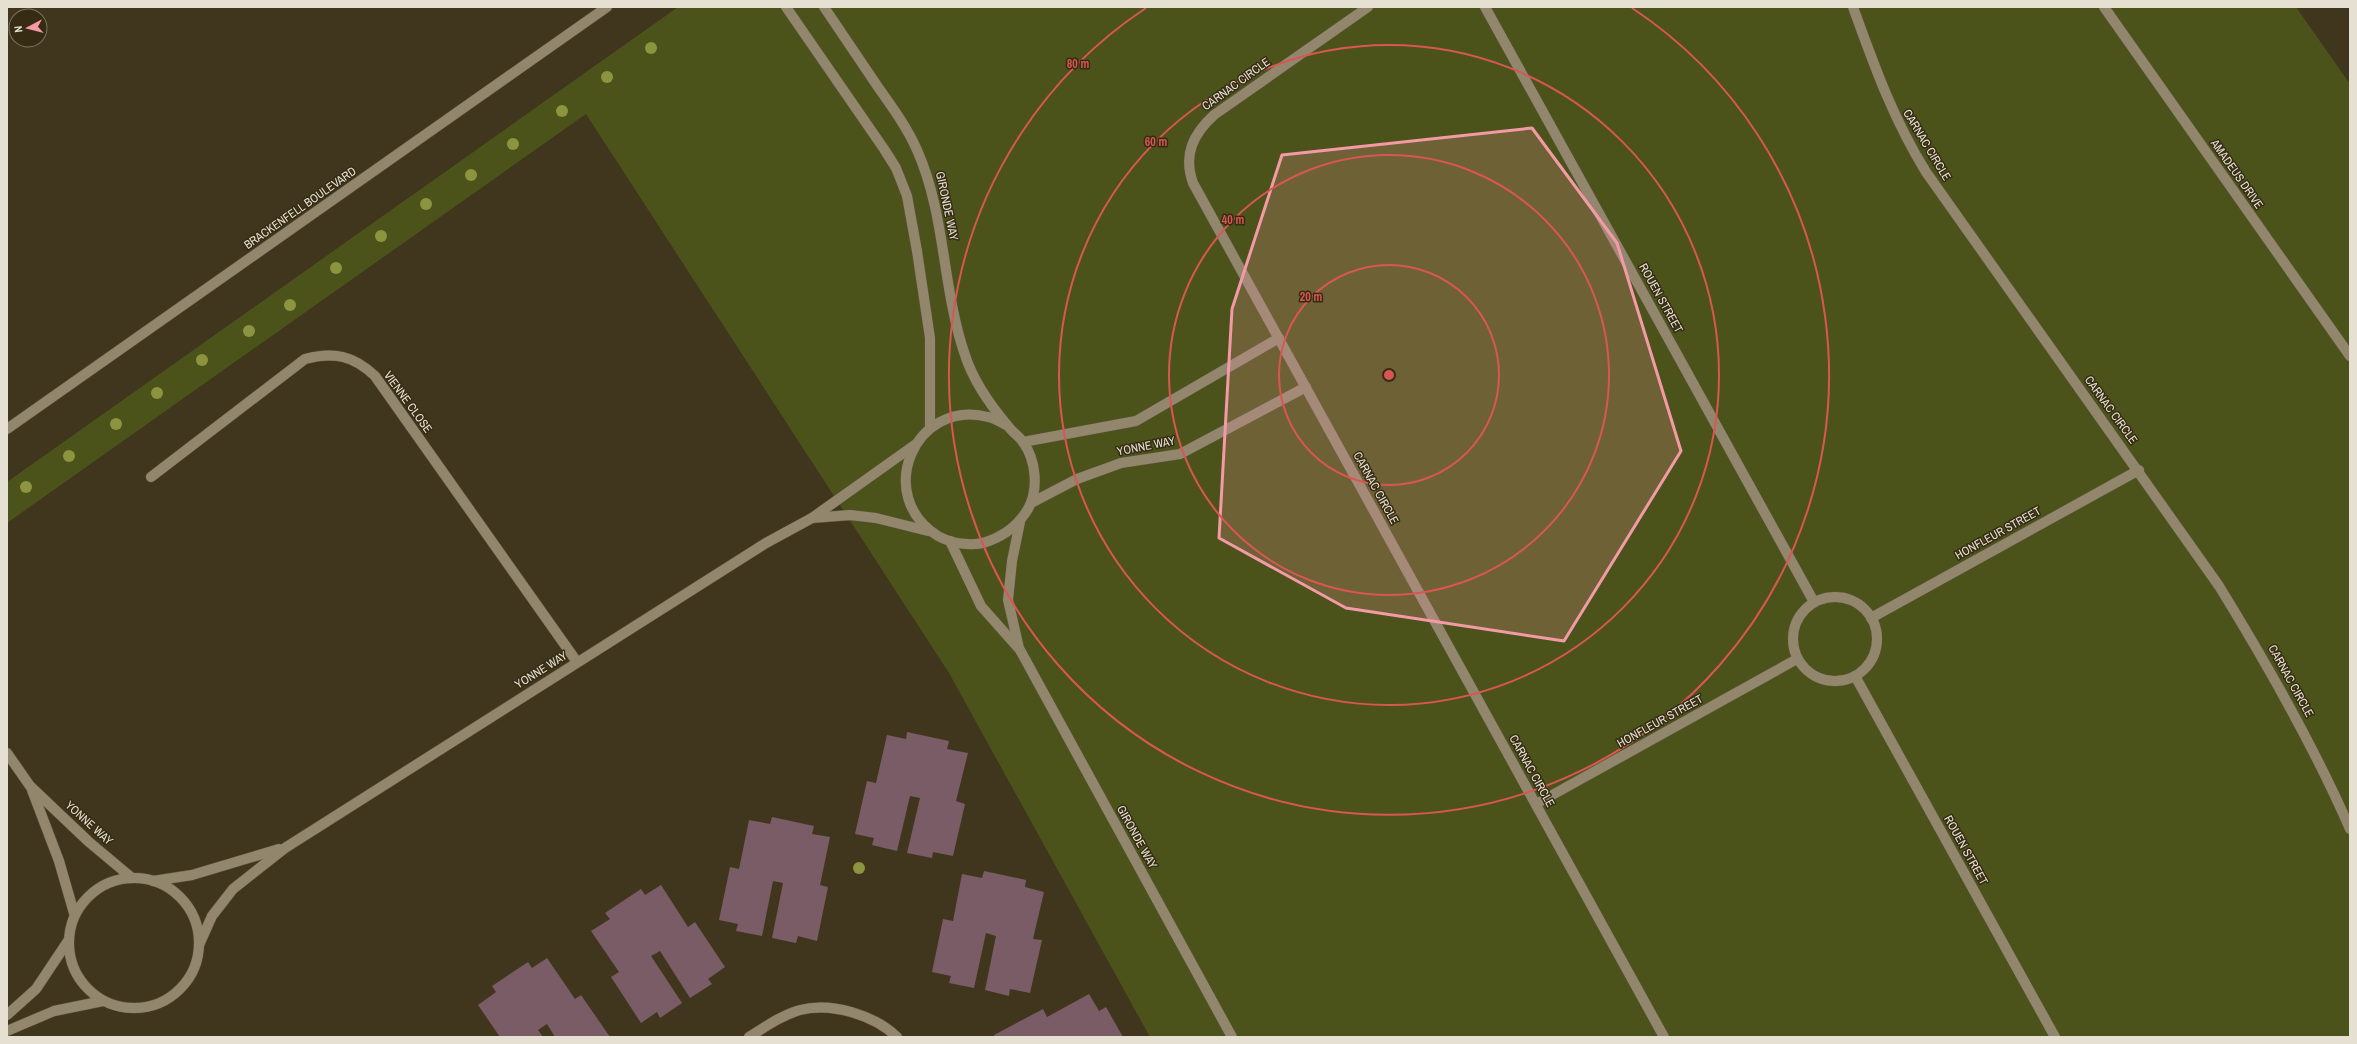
<svg xmlns="http://www.w3.org/2000/svg" width="2357" height="1044" font-family="'Archivo Narrow',sans-serif">
<rect width="100%" height="100%" fill="#40361e"/>
<path fill="#4b531a" d="M 678,7 L 2296,7 L 2350,84 L 2350,1037 L 1150,1037 L 949,673 L 586,114 L 7,523 L 7,482 Z"/>
<g fill="#795c66">
<path d="M 907,732 L 949,741 L 947,749 L 968,753 L 956,801 L 965,804 L 953,856 L 933,852 L 932,858 L 907,853 L 920,798 L 910,796 L 897,851 L 872,845 L 874,838 L 855,834 L 867,781 L 876,783 L 887,735 L 906,739 Z"/>
<path d="M 772,817 L 814,826 L 812,834 L 830,837 L 820,885 L 828,887 L 817,941 L 798,936 L 796,943 L 772,938 L 783,883 L 773,881 L 762,936 L 736,931 L 738,924 L 719,920 L 730,867 L 739,869 L 749,820 L 770,824 Z"/>
<path d="M 984,871 L 1026,880 L 1025,887 L 1044,892 L 1033,939 L 1042,940 L 1030,993 L 1010,989 L 1009,996 L 985,990 L 996,936 L 986,933 L 974,988 L 949,983 L 951,976 L 932,972 L 943,919 L 953,921 L 962,874 L 982,878 Z"/>
<path d="M 661,885 L 688,927 L 695,922 L 725,967 L 708,979 L 712,984 L 690,998 L 660,951 L 651,956 L 682,1003 L 660,1018 L 657,1012 L 641,1023 L 611,977 L 619,972 L 591,931 L 610,919 L 605,913 L 641,889 L 645,895 Z"/>
<path d="M 547,958 L 575,999 L 581,995 L 610,1037 L 555,1037 L 547,1024 L 538,1030 L 543,1037 L 500,1037 L 478,1005 L 496,992 L 492,986 L 528,962 L 532,968 Z"/>
<path d="M 1089,994 L 1099,1011 L 1106,1007 L 1123,1037 L 995,1037 L 994,1035 L 1043,1009 L 1047,1017 Z"/>
</g>
<g fill="none" stroke-linecap="round" stroke-linejoin="round">
<defs>
<g id="minor">
<path d="M 786,7 L 884,149 L 896,168 L 907,196 L 917,251 L 930,338 L 930,428"/>
<path d="M 824,7 C 842,34 860,60 878,87 C 892,107 907,127 917,150 C 946,215 942,289 965,355 C 973,380 991,406 1008,426 C 1012,432 1019,436 1023,442 C 1036,460 1039,489 1028,509 C 1018,525 1007,534 989,541 C 974,547 952,544 938,536 C 873,496 915,398 988,417 C 995,418 1002,423 1008,426"/>
<path d="M 1368,7 L 1214,115 C 1193,134 1183,155 1193,183 L 1664,1037"/>
<path d="M 1485,7 L 1814,602"/>
<path d="M 1853,7 C 1874,65 1893,119 1926,172 L 2219,586 C 2267,664 2313,744 2350,829"/>
<path d="M 2104,7 L 2350,356"/>
<path d="M 7,429 L 607,7"/>
<path d="M 1023,442 L 1136,421 L 1279,338"/>
<path d="M 151,477 L 305,359 C 334,351 354,356 375,376 L 577,662"/>
<path d="M 1031,503 L 1077,479 L 1121,463 L 1180,454 L 1306,387"/>
<path d="M 812,518 L 850,515 L 876,518 L 928,531"/>
<path d="M 950,541 L 981,606 L 1020,650 L 1232,1037"/>
<circle cx="1835" cy="639" r="42"/>
<path d="M 1871,618 L 2139,470"/>
<path d="M 1019,648 L 1008,600 L 1012,561 L 1020,522"/>
<path d="M 1855,676 L 2055,1037"/>
<path d="M 7,753 L 30,786 L 89,842 L 132,878"/>
<path d="M 32,790 L 59,861 L 74,913"/>
<path d="M 1536,804 L 1797,659"/>
<circle cx="134" cy="943" r="65"/>
<path d="M 153,881 L 192,875 L 279,849"/>
<path d="M 199,945 L 212,916 L 233,889 L 285,848 L 766,543 L 812,518 L 916,444"/>
<path d="M 7,1015 L 36,989 L 68,941"/>
<path d="M 7,1031 L 54,1011 L 103,1001"/>
<path d="M 749,1037 C 765,1027 782,1015 800,1010 C 832,1002 874,1015 897,1037"/>
</g>
</defs>
<use href="#minor" stroke="#5c543e" stroke-width="11"/>
<use href="#minor" stroke="#92866c" stroke-width="10"/>
</g>
<g fill="#8d943f">
<circle cx="651" cy="48" r="6"/>
<circle cx="607" cy="77" r="6"/>
<circle cx="562" cy="111" r="6"/>
<circle cx="513" cy="144" r="6"/>
<circle cx="471" cy="175" r="6"/>
<circle cx="426" cy="204" r="6"/>
<circle cx="381" cy="236" r="6"/>
<circle cx="336" cy="268" r="6"/>
<circle cx="290" cy="305" r="6"/>
<circle cx="249" cy="331" r="6"/>
<circle cx="202" cy="360" r="6"/>
<circle cx="157" cy="393" r="6"/>
<circle cx="116" cy="424" r="6"/>
<circle cx="69" cy="456" r="6"/>
<circle cx="26" cy="487" r="6"/>
<circle cx="859" cy="868" r="6"/>
</g>
<path fill="#f49aa6" fill-opacity="0.2" stroke="#f49aa6" stroke-width="3" stroke-linejoin="round" d="M 1532,128 L 1617,243 L 1681,451 L 1564,641 L 1346,608 L 1219,538 L 1232,309 L 1282,155 Z"/>
<g fill="none" stroke="#da5652" stroke-width="2">
<circle cx="1389" cy="375" r="110"/>
<circle cx="1389" cy="375" r="220"/>
<circle cx="1389" cy="375" r="330"/>
<path d="M1632 8A440 440 0 1 1 1146 8"/>
</g>
<g text-anchor="middle" dominant-baseline="central" stroke-width="3" stroke-linejoin="round" paint-order="stroke">
<g font-size="12" fill="#e6e0d2" stroke="#362c14">
<text transform="translate(1236 84) rotate(-36)">CARNAC CIRCLE</text>
<text transform="translate(1927 145) rotate(59)">CARNAC CIRCLE</text>
<text transform="translate(2237 174) rotate(55)">AMADEUS DRIVE</text>
<text transform="translate(947 206) rotate(78)">GIRONDE WAY</text>
<text transform="translate(300 208) rotate(-35)">BRACKENFELL BOULEVARD</text>
<text transform="translate(1661 298) rotate(61)">ROUEN STREET</text>
<text transform="translate(408 402) rotate(54)">VIENNE CLOSE</text>
<text transform="translate(2111 410) rotate(54)">CARNAC CIRCLE</text>
<text transform="translate(1146 446) rotate(-11)">YONNE WAY</text>
<text transform="translate(1376 488) rotate(61)">CARNAC CIRCLE</text>
<text transform="translate(1998 533) rotate(-29)">HONFLEUR STREET</text>
<text transform="translate(541 670) rotate(-32)">YONNE WAY</text>
<text transform="translate(2291 681) rotate(61)">CARNAC CIRCLE</text>
<text transform="translate(1660 721) rotate(-29)">HONFLEUR STREET</text>
<text transform="translate(1532 771) rotate(61)">CARNAC CIRCLE</text>
<text transform="translate(89 823) rotate(42)">YONNE WAY</text>
<text transform="translate(1137 837) rotate(61)">GIRONDE WAY</text>
<text transform="translate(1966 850) rotate(61)">ROUEN STREET</text>
</g>
</g>
<circle cx="1389" cy="375" r="6" fill="#da5652" stroke="#362c14" stroke-width="2"/>
<g font-size="12" text-anchor="middle" font-weight="bold" fill="#da5652" stroke="#362c14" stroke-width="3" stroke-linejoin="round" paint-order="stroke">
<text x="1078" y="68">80 m</text>
<text x="1156" y="146">60 m</text>
<text x="1233" y="224">40 m</text>
<text x="1311" y="301">20 m</text>
</g>
<rect width="2357" height="1044" fill="none" stroke="#e6e0d2" stroke-width="16"/>
<g transform="translate(28 28) rotate(263)"><circle r="19" fill="#362c14" stroke="#7c7460"/>
<path d="M0-3L7 15L0 10L-7 15Z" fill="#f49aa6"/>
<text y="-6" font-size="11" font-weight="bold" text-anchor="middle" fill="#e6e0d2">N</text>
</g>
</svg>
